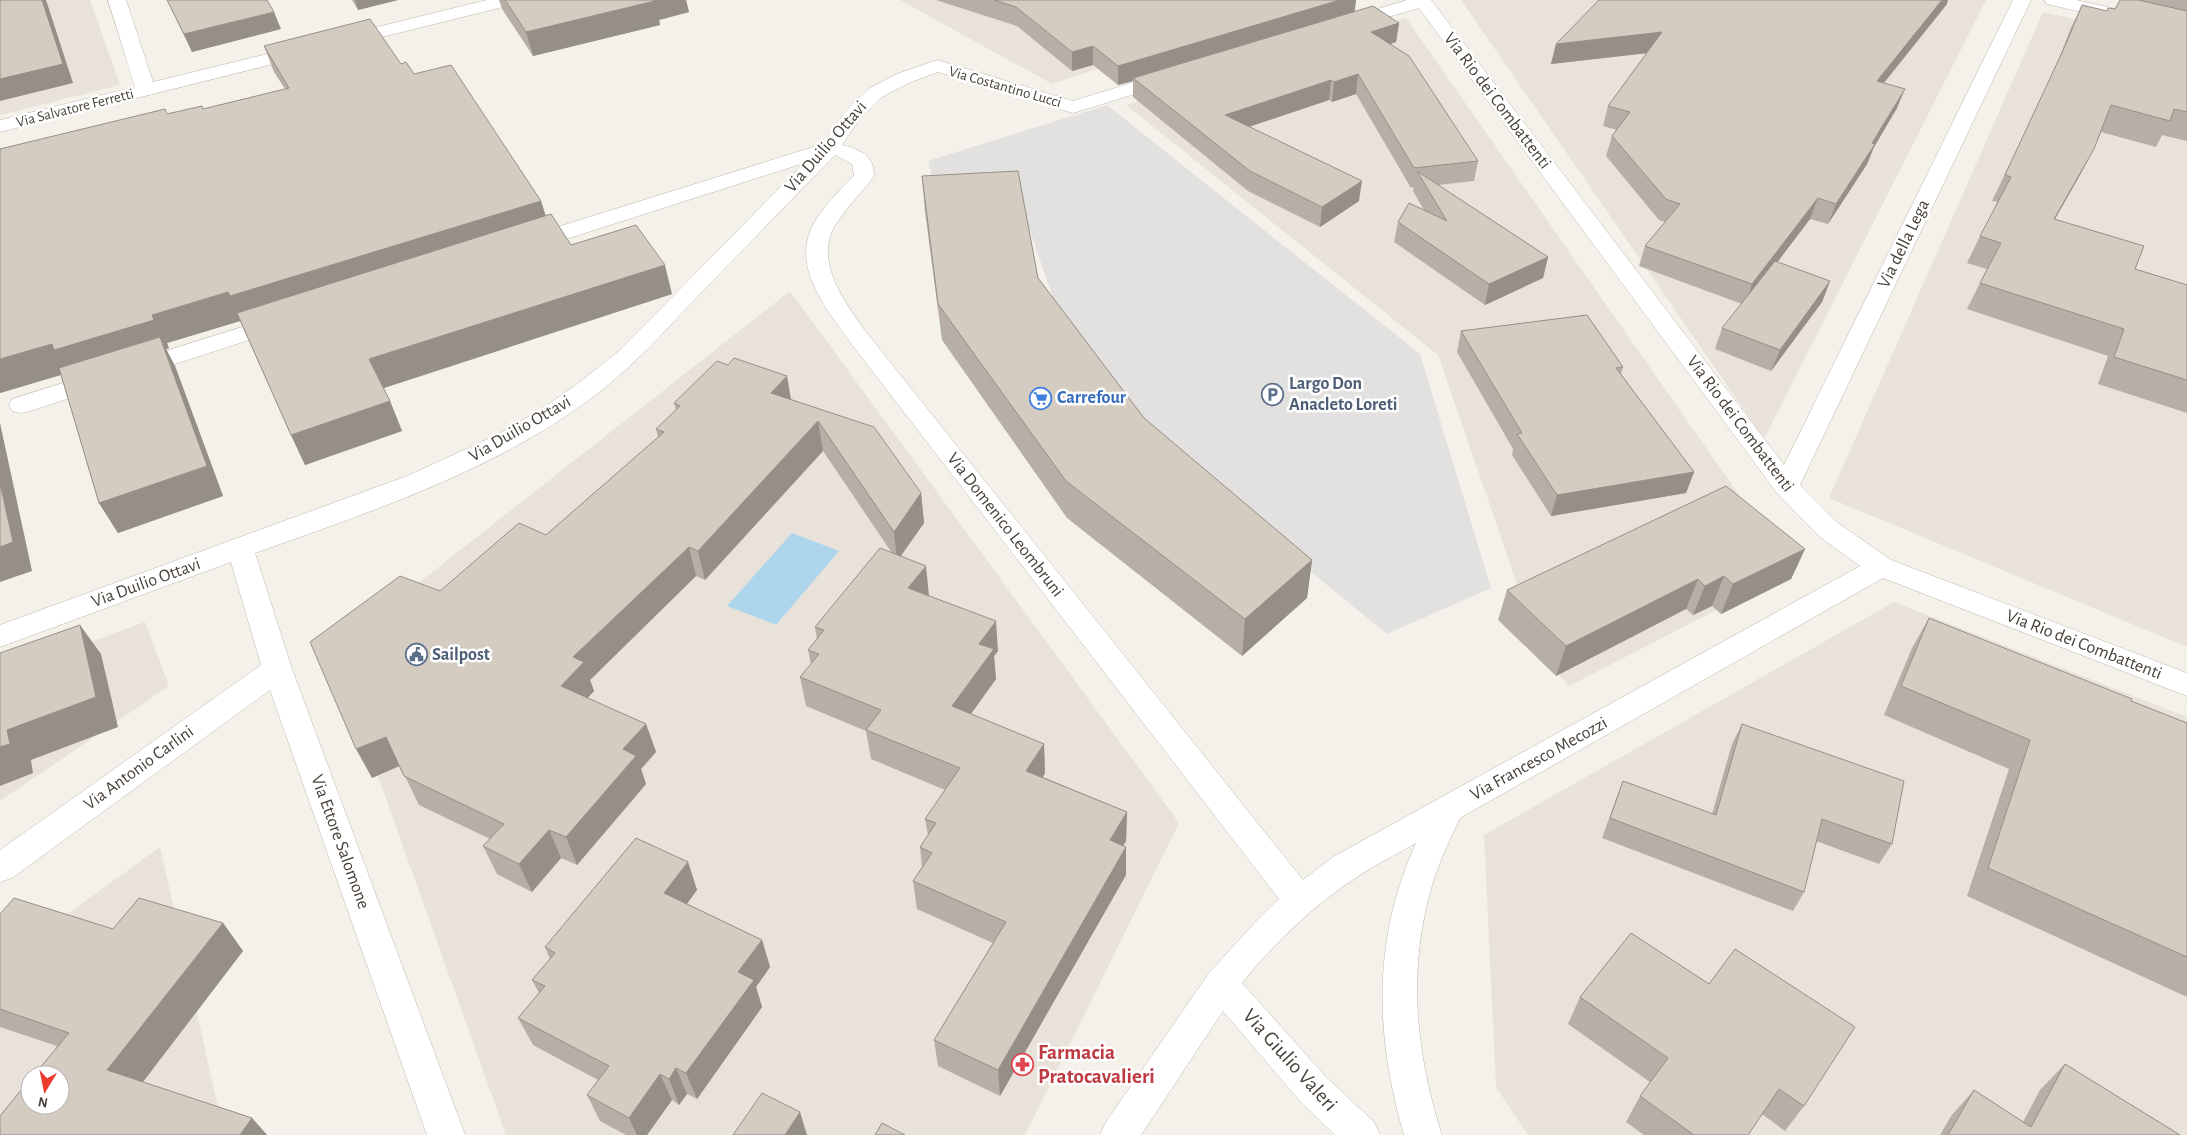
<svg xmlns="http://www.w3.org/2000/svg" width="2187" height="1135" font-family="'Alegreya Sans',sans-serif">
<rect width="100%" height="100%" fill="#f4f1eb"/>
<g fill="#e8e2da" fill-rule="evenodd">
<path d="M 0,0 L 90,0 L 120,85 L 0,115 Z"/>
<path d="M 900,0 L 1304,0 L 1052,84 Z"/>
<path d="M 1461,0 L 1986,0 L 1764,439 Z"/>
<path d="M 2043,12 L 2187,46 L 2187,647 L 1829,498 Z"/>
<path d="M 1406,18 L 1792,571 L 1569,686 L 1542,656 L 1438,355 L 1126,105 Z"/>
<path d="M 790,291 L 1179,823 L 1025,1135 L 506,1135 L 333,650 Z"/>
<path d="M 1894,602 L 2187,717 L 2187,1135 L 1528,1135 L 1496,1087 L 1484,835 Z"/>
<path d="M 145,622 L 169,686 L 0,801 L 0,675 Z"/>
<path d="M 160,847 L 224,1135 L 0,1135 L 0,963 ZM 30,1075 L 60,1075 L 60,1105 L 30,1105 Z"/>
</g>
<path fill="#e3e1df" d="M 1107,105 L 1420,354 L 1491,588 L 1387,634 L 1142,434 L 1058,313 L 1021,204 L 940,211 L 928,161 Z"/>
<path fill="#add6ec" d="M 792,533 L 839,551 L 776,625 L 727,606 Z"/>
<g fill="none" stroke-linecap="round" stroke-linejoin="round">
<defs>
<g id="minor">
<path d="M 108,0 L 126,0 L 153,82 L 487,0 L 518,0 L 515,4 L 0,132 L 0,120 L 135,87 Z"/>
<path d="M 1407,0 L 1431,0 L 1784,465 L 2013,0 L 2031,0 L 1800,485 L 1838,523 L 1891,560 L 2187,673 L 2187,696 L 1883,578 L 1460,818 C 1450,839 1440,860 1433,882 C 1407,967 1415,1051 1442,1135 L 1404,1135 C 1375,1035 1372,940 1416,843 C 1397,854 1376,864 1357,877 C 1314,905 1274,943 1242,983 L 1326,1077 L 1374,1122 L 1380,1135 L 1335,1135 L 1300,1101 L 1223,1011 L 1141,1135 L 1100,1135 L 1106,1122 L 1209,973 L 1262,915 L 1279,899 L 850,342 C 826,308 790,266 814,223 C 824,205 840,191 854,175 L 852,164 L 835,155 C 788,203 742,251 695,299 C 664,332 633,366 597,394 C 497,470 373,511 255,553 L 292,669 L 465,1135 L 427,1135 L 270,690 L 12,878 L 0,882 L 0,850 L 261,665 L 231,562 L 0,647 L 0,625 L 407,476 L 497,435 L 540,410 L 580,382 L 619,351 L 804,163 L 535,249 L 527,251 L 519,249 L 516,244 L 519,239 L 823,144 L 845,112 L 868,89 L 897,74 L 937,60 L 1073,101 L 1167,72 L 1174,74 L 1177,78 L 1174,82 L 1073,113 L 938,72 L 911,82 L 882,97 L 859,120 L 842,145 C 859,149 875,156 874,176 C 863,192 848,205 838,221 C 811,258 844,301 866,332 L 1303,880 L 1333,857 L 1860,566 L 1820,537 L 1777,493 L 1419,8 L 1347,29 L 1341,28 L 1338,24 L 1341,20 Z"/>
<path d="M 2044,0 L 2076,0 L 2187,25 L 2187,37 L 2047,4 Z"/>
<path d="M 281,315 L 289,317 L 293,322 L 289,327 L 30,411 L 21,413 L 12,411 L 9,405 L 12,399 Z"/>
</g>
</defs>
<use href="#minor" stroke="#bfb8ae" stroke-width="1"/>
<use href="#minor" fill="#fff" fill-rule="evenodd"/>
</g>
<g fill="#b7afa6">
<path d="M 167,0 L 281,29 L 192,52 Z"/>
<path d="M 352,0 L 398,0 L 358,10 Z"/>
<path d="M 499,0 L 686,0 L 689,12 L 659,20 L 660,25 L 533,56 L 502,9 Z"/>
<path d="M 936,0 L 1356,0 L 1355,11 L 1399,23 L 1396,42 L 1390,44 L 1478,161 L 1474,181 L 1438,185 L 1548,257 L 1543,278 L 1485,305 L 1394,242 L 1398,222 L 1424,210 L 1413,191 L 1414,187 L 1411,188 L 1356,94 L 1332,102 L 1329,100 L 1249,127 L 1359,201 L 1320,227 L 1248,191 L 1133,97 L 1133,81 L 1118,85 L 1093,65 L 1072,71 L 1017,26 Z"/>
<path d="M 2120,0 L 2187,0 L 2187,141 L 2162,135 L 2156,147 L 2101,132 L 2080,175 L 2055,219 L 2135,269 L 2187,285 L 2187,413 L 2098,384 L 2108,356 L 1967,309 L 1987,269 L 1967,263 L 1980,236 L 1998,202 L 1992,201 L 2055,69 L 2070,30 L 2082,5 L 2106,11 L 2115,9 Z"/>
<path d="M 1947,4 L 1884,83 L 1897,108 L 1874,147 L 1867,164 L 1828,224 L 1810,219 L 1777,262 L 1830,281 L 1822,302 L 1771,371 L 1715,349 L 1722,328 L 1742,304 L 1639,266 L 1645,246 L 1665,222 L 1659,220 L 1606,156 L 1612,136 L 1617,130 L 1603,126 L 1608,106 L 1647,53 L 1551,64 L 1556,44 Z"/>
<path d="M 264,46 L 401,64 L 414,74 L 541,201 L 546,216 L 571,245 L 672,294 L 383,388 L 390,401 L 402,431 L 305,465 L 291,435 L 240,321 L 167,343 L 169,348 L 166,349 L 175,366 L 223,496 L 118,533 L 99,503 L 61,375 L 0,393 L 0,149 L 167,114 L 203,109 L 285,89 L 274,72 Z"/>
<path d="M 922,176 L 1038,278 L 1144,418 L 1312,560 L 1307,598 L 1242,656 L 1067,518 L 942,340 L 925,212 Z"/>
<path d="M 1461,331 L 1623,367 L 1621,374 L 1694,472 L 1686,493 L 1551,516 L 1512,455 L 1513,449 L 1457,352 Z"/>
<path d="M 791,399 L 921,493 L 924,523 L 901,556 L 929,595 L 998,651 L 994,656 L 996,679 L 971,714 L 1044,744 L 1045,773 L 1043,777 L 1127,812 L 1126,841 L 1123,845 L 1126,875 L 1000,1096 L 938,1066 L 934,1040 L 993,943 L 917,909 L 913,881 L 922,867 L 920,847 L 928,835 L 925,819 L 945,790 L 871,759 L 866,731 L 806,706 L 800,677 L 811,664 L 808,650 L 817,639 L 815,627 L 892,553 L 823,451 L 705,580 L 696,576 L 590,680 L 594,691 L 587,698 L 646,724 L 656,752 L 641,769 L 646,784 L 577,865 L 561,858 L 532,892 L 497,874 L 483,846 L 490,839 L 419,805 L 400,766 L 372,778 L 440,591 L 546,535 L 658,437 L 656,429 L 676,410 L 674,403 Z"/>
<path d="M 1805,549 L 1791,579 L 1721,614 L 1712,606 L 1693,615 L 1686,609 L 1556,676 L 1498,620 L 1507,590 Z"/>
<path d="M 1929,618 L 2131,701 L 2187,723 L 2187,997 L 1967,896 L 2009,769 L 1884,715 L 1912,648 Z"/>
<path d="M 1742,724 L 1892,844 L 1879,864 L 1816,841 L 1804,892 L 1793,911 L 1602,838 L 1615,802 L 1623,781 L 1712,814 L 1732,744 Z"/>
<path d="M 688,862 L 697,890 L 687,904 L 762,940 L 770,967 L 756,987 L 762,1007 L 697,1099 L 687,1094 L 679,1105 L 672,1100 L 647,1135 L 626,1135 L 600,1121 L 587,1095 L 598,1080 L 533,1045 L 518,1018 L 539,993 L 532,980 L 550,959 L 545,947 Z"/>
<path d="M 0,914 L 113,929 L 223,923 L 243,951 L 143,1082 L 252,1118 L 267,1135 L 0,1135 L 57,1046 L 0,1027 Z"/>
<path d="M 1631,933 L 1804,1106 L 1785,1131 L 1762,1114 L 1748,1135 L 1644,1135 L 1626,1122 L 1640,1096 L 1650,1082 L 1568,1024 L 1580,997 Z"/>
<path d="M 2065,1064 L 2180,1135 L 1940,1135 L 1951,1116 L 1974,1090 L 2023,1122 L 2040,1090 Z"/>
</g>
<g fill="#958f87">
<path d="M 42,0 L 46,0 L 73,83 L 0,101 L 0,79 Z"/>
<path d="M 355,0 L 398,0 L 358,10 Z"/>
<path d="M 652,0 L 686,0 L 689,12 L 659,20 L 660,25 L 533,56 L 526,32 Z"/>
<path d="M 1340,0 L 1356,0 L 1354,14 L 1133,78 L 1133,81 L 1118,85 L 1118,66 Z"/>
<path d="M 1942,0 L 1948,0 L 1947,4 L 1870,100 L 1877,81 Z"/>
<path d="M 274,12 L 281,29 L 192,52 L 184,34 Z"/>
<path d="M 1399,23 L 1396,42 L 1369,51 L 1371,32 Z"/>
<path d="M 1662,32 L 1657,52 L 1551,64 L 1556,44 Z"/>
<path d="M 1093,46 L 1093,65 L 1072,71 L 1072,52 Z"/>
<path d="M 1358,74 L 1356,94 L 1332,102 L 1334,82 Z"/>
<path d="M 1331,80 L 1329,100 L 1224,135 L 1225,115 Z"/>
<path d="M 1905,89 L 1897,108 L 1874,147 L 1867,164 L 1828,224 L 1836,204 Z"/>
<path d="M 2094,149 L 2080,175 L 2040,245 L 2054,219 Z"/>
<path d="M 1362,181 L 1359,201 L 1320,227 L 1322,207 Z"/>
<path d="M 1818,198 L 1810,219 L 1745,305 L 1752,284 Z"/>
<path d="M 541,201 L 549,228 L 167,343 L 169,348 L 166,349 L 175,366 L 223,496 L 118,533 L 99,503 L 67,373 L 0,393 L 0,359 Z"/>
<path d="M 1548,257 L 1543,278 L 1485,305 L 1489,284 Z"/>
<path d="M 665,265 L 672,294 L 381,389 L 369,359 Z"/>
<path d="M 1830,281 L 1822,302 L 1771,371 L 1780,350 Z"/>
<path d="M 787,376 L 792,405 L 771,393 Z"/>
<path d="M 390,401 L 402,431 L 305,465 L 291,435 Z"/>
<path d="M 818,421 L 823,451 L 705,580 L 698,551 Z"/>
<path d="M 0,423 L 32,571 L 0,582 Z"/>
<path d="M 1694,472 L 1686,493 L 1551,516 L 1557,495 Z"/>
<path d="M 921,493 L 924,523 L 897,561 L 894,532 Z"/>
<path d="M 689,547 L 696,576 L 590,680 L 594,691 L 572,715 L 561,686 L 573,657 Z"/>
<path d="M 1805,549 L 1791,579 L 1721,614 L 1733,584 Z"/>
<path d="M 1312,560 L 1307,598 L 1242,656 L 1245,619 Z"/>
<path d="M 926,566 L 929,596 L 908,588 Z"/>
<path d="M 1724,576 L 1712,606 L 1693,615 L 1705,586 Z"/>
<path d="M 1698,579 L 1686,609 L 1556,676 L 1566,646 Z"/>
<path d="M 996,621 L 998,651 L 994,656 L 996,679 L 955,736 L 952,706 L 979,644 Z"/>
<path d="M 80,625 L 101,654 L 118,727 L 31,760 L 33,773 L 0,786 L 0,747 L 7,730 Z"/>
<path d="M 646,724 L 656,752 L 641,769 L 646,784 L 577,865 L 566,837 L 623,749 Z"/>
<path d="M 386,737 L 401,765 L 372,778 L 356,749 Z"/>
<path d="M 1044,744 L 1045,773 L 1028,800 L 1026,771 Z"/>
<path d="M 1127,812 L 1126,841 L 1110,869 L 1110,840 Z"/>
<path d="M 549,830 L 561,858 L 532,892 L 519,864 Z"/>
<path d="M 1126,847 L 1126,875 L 1000,1096 L 998,1070 Z"/>
<path d="M 688,862 L 697,890 L 674,921 L 664,893 Z"/>
<path d="M 223,923 L 243,951 L 132,1096 L 107,1070 Z"/>
<path d="M 762,940 L 770,967 L 756,987 L 762,1007 L 697,1099 L 686,1073 L 738,972 Z"/>
<path d="M 676,1068 L 687,1094 L 679,1105 L 669,1079 Z"/>
<path d="M 660,1074 L 672,1100 L 647,1135 L 637,1135 L 629,1118 Z"/>
<path d="M 800,1112 L 807,1135 L 785,1135 Z"/>
<path d="M 252,1118 L 267,1135 L 240,1135 Z"/>
</g>
<g fill="#d5ccc1" stroke="#958f87">
<path d="M 0,0 L 42,0 L 63,64 L 0,79 Z"/>
<path d="M 167,0 L 267,0 L 274,12 L 184,34 Z"/>
<path d="M 505,0 L 654,0 L 655,1 L 526,32 Z"/>
<path d="M 994,0 L 1340,0 L 1118,66 L 1093,46 L 1072,52 L 1016,7 Z"/>
<path d="M 1599,0 L 1942,0 L 1877,81 L 1905,89 L 1872,143 L 1875,144 L 1836,204 L 1818,198 L 1752,284 L 1645,246 L 1680,204 L 1666,199 L 1612,136 L 1630,112 L 1608,106 L 1662,32 L 1556,44 Z"/>
<path d="M 2120,0 L 2138,0 L 2187,11 L 2187,112 L 2174,109 L 2170,121 L 2111,105 L 2094,149 L 2054,219 L 2144,246 L 2135,269 L 2187,285 L 2187,380 L 2114,357 L 2124,329 L 1980,283 L 2001,243 L 1980,236 L 2011,177 L 2005,175 L 2066,44 L 2082,5 L 2107,11 L 2108,8 L 2115,9 Z"/>
<path d="M 1373,6 L 1399,23 L 1371,32 L 1409,56 L 1478,161 L 1414,168 L 1358,74 L 1334,82 L 1331,80 L 1225,115 L 1362,181 L 1322,207 L 1250,171 L 1133,78 Z"/>
<path d="M 370,19 L 401,64 L 406,62 L 414,74 L 451,65 L 541,201 L 230,296 L 228,292 L 152,315 L 154,320 L 54,350 L 52,344 L 0,359 L 0,149 L 165,109 L 167,114 L 202,106 L 203,109 L 289,88 L 264,46 Z"/>
<path d="M 1018,171 L 1038,278 L 1144,418 L 1312,560 L 1245,619 L 1066,481 L 938,304 L 922,176 Z"/>
<path d="M 1417,171 L 1548,257 L 1489,284 L 1398,222 L 1409,203 L 1447,221 Z"/>
<path d="M 551,214 L 571,245 L 636,225 L 665,265 L 369,359 L 390,401 L 291,435 L 237,313 Z"/>
<path d="M 1775,261 L 1830,281 L 1780,350 L 1722,328 Z"/>
<path d="M 1587,315 L 1623,367 L 1616,368 L 1694,472 L 1557,495 L 1517,434 L 1522,433 L 1461,331 Z"/>
<path d="M 160,337 L 207,466 L 99,503 L 59,368 Z"/>
<path d="M 734,358 L 787,376 L 771,393 L 874,427 L 921,493 L 894,532 L 818,421 L 698,551 L 689,547 L 573,657 L 584,662 L 561,686 L 646,724 L 623,749 L 636,756 L 566,837 L 549,830 L 519,864 L 483,846 L 504,824 L 404,776 L 386,737 L 356,749 L 310,642 L 400,576 L 440,591 L 519,523 L 546,535 L 664,432 L 656,429 L 680,406 L 674,403 L 717,361 L 728,365 Z"/>
<path d="M 0,483 L 13,542 L 0,547 Z"/>
<path d="M 1726,486 L 1805,549 L 1733,584 L 1724,576 L 1705,586 L 1698,579 L 1566,646 L 1507,590 Z"/>
<path d="M 880,548 L 926,566 L 908,588 L 996,621 L 979,644 L 994,649 L 952,706 L 1044,744 L 1026,771 L 1127,812 L 1110,840 L 1126,847 L 998,1070 L 934,1040 L 1006,922 L 913,881 L 932,853 L 920,847 L 936,823 L 925,819 L 960,768 L 866,730 L 881,710 L 800,677 L 819,654 L 808,650 L 824,630 L 815,627 Z"/>
<path d="M 1929,618 L 2132,699 L 2131,701 L 2187,723 L 2187,957 L 1988,868 L 2030,740 L 1901,686 Z"/>
<path d="M 80,625 L 96,697 L 7,730 L 10,744 L 0,747 L 0,653 Z"/>
<path d="M 1742,724 L 1904,781 L 1892,844 L 1822,819 L 1804,892 L 1610,818 L 1623,781 L 1716,815 Z"/>
<path d="M 636,838 L 688,862 L 664,893 L 762,940 L 738,972 L 754,980 L 686,1073 L 676,1068 L 669,1079 L 660,1074 L 629,1118 L 587,1095 L 609,1066 L 518,1018 L 545,986 L 532,980 L 555,953 L 545,947 Z"/>
<path d="M 14,898 L 113,929 L 139,898 L 223,923 L 107,1070 L 252,1118 L 240,1135 L 0,1135 L 0,1116 L 30,1079 L 30,1105 L 60,1105 L 60,1075 L 34,1075 L 69,1033 L 0,1009 L 0,914 Z"/>
<path d="M 1631,933 L 1709,984 L 1735,949 L 1855,1027 L 1804,1106 L 1779,1089 L 1748,1135 L 1694,1135 L 1640,1096 L 1668,1058 L 1580,997 Z"/>
<path d="M 2065,1064 L 2180,1135 L 1948,1135 L 1974,1090 L 2031,1127 Z"/>
<path d="M 762,1093 L 800,1112 L 785,1135 L 733,1135 Z"/>
<path d="M 882,1123 L 905,1135 L 875,1135 Z"/>
</g>
<defs>
<symbol id="parking-ring" viewBox="-11 -11 22 22"><circle r="9.5" fill="#fff" stroke="#5c6f8a" stroke-width="1.5"/><path d="M-3.5-5.5H1a3.5 3.5 0 0 1 0 7H-1V5.5H-3.5ZM-1-3.4V-.6H.8a1.4 1.4 0 0 0 0-2.8Z" fill="#5c6f8a"/></symbol>
<symbol id="supermarket-ring" viewBox="-11 -11 22 22"><circle r="9.5" fill="#fff" stroke="#3f7fe0" stroke-width="1.5"/><path d="M-6-5.5h2.5l.6 2H6L4.5 2H-2.5L-4.4-4H-6ZM-1.5 3.2a1.3 1.3 0 1 0 .1 0ZM3 3.2a1.3 1.3 0 1 0 .1 0Z" fill="#3f7fe0"/></symbol>
<symbol id="civic-ring" viewBox="-11 -11 22 22"><circle r="9.5" fill="#fff" stroke="#5c6f8a" stroke-width="1.5"/><path d="M-.6-6.5H3V-4.5H.6V-3L4-1V1h2V6H-6V1h2V-1L-.6-3ZM-1.2 2.5V6h2.4V2.5Z" fill="#5c6f8a"/></symbol>
<symbol id="pharmacy-ring" viewBox="-11 -11 22 22"><circle r="9.5" fill="#fff" stroke="#e0444e" stroke-width="1.5"/><path d="M-2-6h4v4h4v4h-4v4h-4v-4h-4v-4h4Z" fill="#e0444e"/></symbol>
</defs>
<g fill-rule="evenodd">
<use href="#parking-ring" x="1260" y="382" width="25" height="25"/>
<use href="#supermarket-ring" x="1028" y="386" width="25" height="25"/>
<use href="#civic-ring" x="404" y="642" width="25" height="25"/>
<use href="#pharmacy-ring" x="1010" y="1052" width="25" height="25"/>
</g>
<g text-anchor="middle" dominant-baseline="central" stroke-width="5" stroke-linejoin="round" paint-order="stroke">
<g font-size="15" fill="#484139" stroke="#fff">
<text transform="translate(1005 87) rotate(16)">Via Costantino Lucci</text>
<text transform="translate(75 108) rotate(-14)">Via Salvatore Ferretti</text>
</g>
<g font-size="18" fill="#484139" stroke="#fff">
<text transform="translate(1497 101) rotate(53)">Via Rio dei Combattenti</text>
<text transform="translate(826 147) rotate(-49)">Via Duilio Ottavi</text>
<text transform="translate(1904 244) rotate(-64)">Via della Lega</text>
<text transform="translate(1740 424) rotate(53)">Via Rio dei Combattenti</text>
<text transform="translate(520 429) rotate(-30)">Via Duilio Ottavi</text>
<text transform="translate(1005 525) rotate(52)">Via Domenico Leombruni</text>
<text transform="translate(146 583) rotate(-20)">Via Duilio Ottavi</text>
<text transform="translate(2084 645) rotate(21)">Via Rio dei Combattenti</text>
<text transform="translate(1539 759) rotate(-29)">Via Francesco Mecozzi</text>
<text transform="translate(139 768) rotate(-36)">Via Antonio Carlini</text>
<text transform="translate(340 842) rotate(70)">Via Ettore Salomone</text>
</g>
<g font-size="18" font-weight="bold" fill="#4e5e75" stroke="#fff" text-anchor="start">
<text x="1289" y="384">Largo Don<tspan x="1289" dy="21">Anacleto Loreti</tspan></text>
<text x="432" y="655">Sailpost</text>
</g>
<g font-size="18" font-weight="bold" fill="#366cbe" stroke="#fff" text-anchor="start">
<text x="1057" y="398">Carrefour</text>
</g>
<g font-size="21" font-weight="bold" fill="#be3a42" stroke="#fff" text-anchor="start">
<text x="1038" y="1052">Farmacia<tspan x="1038" dy="24">Pratocavalieri</tspan></text>
</g>
<g font-size="21" fill="#484139" stroke="#fff">
<text transform="translate(1290 1060) rotate(48)">Via Giulio Valeri</text>
</g>
</g>
<g transform="translate(45 1090) rotate(190)"><circle r="24" fill="#ffffff" stroke="#b6b3b0"/>
<path d="M0-4L9 19L0 12L-9 19Z" fill="#ea3d2c"/>
<text y="-8" font-size="14" font-weight="bold" text-anchor="middle" fill="#484139">N</text>
</g>
</svg>
